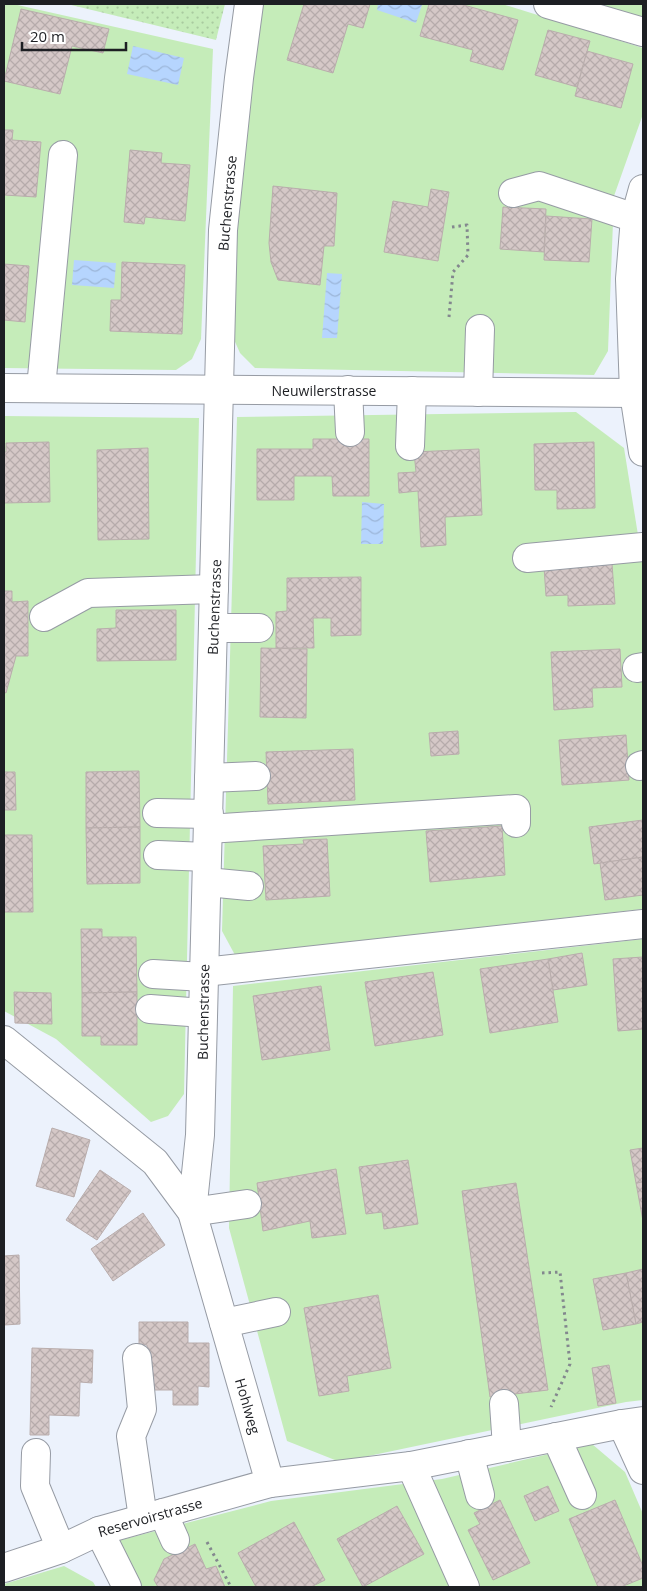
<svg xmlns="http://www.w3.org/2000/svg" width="647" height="1591" font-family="'Open Sans',sans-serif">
<defs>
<pattern id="grass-dots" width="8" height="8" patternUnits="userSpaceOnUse" patternTransform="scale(1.25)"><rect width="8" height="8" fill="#c5ecb9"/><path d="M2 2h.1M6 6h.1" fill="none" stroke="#a9ca9f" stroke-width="1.8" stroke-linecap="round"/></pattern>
<pattern id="water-waves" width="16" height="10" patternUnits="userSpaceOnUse" patternTransform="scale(1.25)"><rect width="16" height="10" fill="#b6d5fe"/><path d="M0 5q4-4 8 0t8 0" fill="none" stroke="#9cb6d9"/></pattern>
<pattern id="building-cross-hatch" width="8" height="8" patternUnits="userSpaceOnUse" patternTransform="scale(1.25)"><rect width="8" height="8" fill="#d5c8c7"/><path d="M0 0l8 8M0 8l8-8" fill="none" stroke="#b6abab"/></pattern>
</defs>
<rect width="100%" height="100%" fill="#ecf2fc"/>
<path fill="url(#grass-dots)" d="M 67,4 L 225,4 L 216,40 Z"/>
<g fill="#c5ecb9">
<path d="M 4,4 L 13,4 L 213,49 L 201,339 L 192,359 L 176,370 L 4,368 Z"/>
<path d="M 261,4 L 502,4 L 643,48 L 643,114 L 614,196 L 608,351 L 594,375 L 255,368 L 240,353 L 232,335 L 242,125 Z"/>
<path d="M 592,4 L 643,4 L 643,19 Z"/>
<path d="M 576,412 L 624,448 L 643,566 L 643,909 L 235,955 L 222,931 L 237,417 Z"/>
<path d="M 4,416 L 199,418 L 184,1094 L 168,1116 L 151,1122 L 56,1039 L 4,1011 Z"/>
<path d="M 643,939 L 643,1400 L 626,1402 L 340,1462 L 287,1441 L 229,1228 L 233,986 Z"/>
<path d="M 592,1444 L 625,1472 L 643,1514 L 643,1587 L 141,1587 L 117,1541 L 271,1501 L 442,1479 Z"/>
<path d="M 64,1566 L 93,1582 L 96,1587 L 4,1587 L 4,1584 Z"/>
</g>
<g fill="url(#water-waves)">
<path d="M 378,4 L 417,4 L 422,5 L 416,23 L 377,10 Z"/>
<path d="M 133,46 L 184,58 L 178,85 L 127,74 Z"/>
<path d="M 74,260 L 116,263 L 114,288 L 72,285 Z"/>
<path d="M 327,273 L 342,274 L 337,338 L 322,338 Z"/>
<path d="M 362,502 L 384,504 L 383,544 L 361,544 Z"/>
</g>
<g fill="url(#building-cross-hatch)" stroke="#b9adac">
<path d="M 304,4 L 370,4 L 363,28 L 348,24 L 333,73 L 287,60 Z"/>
<path d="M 429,4 L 460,4 L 518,20 L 503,70 L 470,61 L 473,50 L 420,36 Z"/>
<path d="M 21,9 L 109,29 L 103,53 L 72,46 L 60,94 L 4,81 Z"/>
<path d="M 548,30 L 590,41 L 577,87 L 535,75 Z"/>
<path d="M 587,51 L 633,64 L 621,108 L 575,96 Z"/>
<path d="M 4,130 L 13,130 L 12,140 L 41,142 L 36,197 L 4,195 Z"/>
<path d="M 130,150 L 162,153 L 161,163 L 190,165 L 185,221 L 145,217 L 144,224 L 124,222 Z"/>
<path d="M 273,186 L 337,193 L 334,246 L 324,246 L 320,285 L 278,280 L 271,262 L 269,243 Z"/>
<path d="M 431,189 L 449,192 L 438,261 L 384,252 L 393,201 L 428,207 Z"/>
<path d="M 503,207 L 546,209 L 544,252 L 500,249 Z"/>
<path d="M 546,216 L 592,219 L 589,262 L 544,260 Z"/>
<path d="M 122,262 L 185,265 L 182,334 L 110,331 L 111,300 L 121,300 Z"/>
<path d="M 4,264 L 29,266 L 25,322 L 4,320 Z"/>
<path d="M 313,439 L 369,439 L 369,496 L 333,496 L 332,476 L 294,476 L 294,500 L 257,500 L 257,449 L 313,449 Z"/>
<path d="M 49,442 L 50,502 L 4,503 L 4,452 L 6,452 L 6,443 Z"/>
<path d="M 594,442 L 595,508 L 557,509 L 557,490 L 535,490 L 534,444 Z"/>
<path d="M 148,448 L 149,539 L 98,540 L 97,450 Z"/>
<path d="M 479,449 L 482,515 L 445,517 L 446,545 L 421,547 L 418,491 L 399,493 L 398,473 L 416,472 L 414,452 Z"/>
<path d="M 612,564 L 615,604 L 568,606 L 568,595 L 546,596 L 544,567 Z"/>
<path d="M 361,577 L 361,635 L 331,636 L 331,618 L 313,618 L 314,648 L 276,648 L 276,612 L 287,611 L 287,578 Z"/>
<path d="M 4,591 L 12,591 L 12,602 L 28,601 L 28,656 L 16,656 L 6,693 L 4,692 Z"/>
<path d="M 116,610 L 176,610 L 176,660 L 97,661 L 97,629 L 116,628 Z"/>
<path d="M 261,648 L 307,649 L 306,718 L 260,717 Z"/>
<path d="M 620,649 L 622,687 L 592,688 L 593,707 L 554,710 L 551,652 Z"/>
<path d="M 458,731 L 459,754 L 431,756 L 429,733 Z"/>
<path d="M 626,735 L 629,780 L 562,785 L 559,740 Z"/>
<path d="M 353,749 L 355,800 L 268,804 L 266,752 Z"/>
<path d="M 139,771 L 140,827 L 86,828 L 86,772 Z"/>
<path d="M 4,772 L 15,772 L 16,810 L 4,810 Z"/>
<path d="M 643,820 L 643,857 L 594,864 L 589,827 Z"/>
<path d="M 502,826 L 505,875 L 430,882 L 426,831 Z"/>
<path d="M 140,827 L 140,883 L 87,884 L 86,828 Z"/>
<path d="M 4,835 L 32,835 L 33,912 L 4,912 Z"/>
<path d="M 327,839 L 330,896 L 266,900 L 263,846 L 304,844 L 303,840 Z"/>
<path d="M 643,857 L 643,895 L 605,900 L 600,863 Z"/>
<path d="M 81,929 L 102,929 L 102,937 L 136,937 L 137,992 L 82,993 Z"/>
<path d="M 582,953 L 587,985 L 553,990 L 548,959 Z"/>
<path d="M 643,957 L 643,1029 L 618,1031 L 613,959 Z"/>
<path d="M 548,959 L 558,1022 L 490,1033 L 480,969 Z"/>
<path d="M 433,972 L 443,1035 L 375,1046 L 365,982 Z"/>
<path d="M 321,986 L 330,1050 L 262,1060 L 253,996 Z"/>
<path d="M 14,992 L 51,993 L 52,1024 L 15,1023 Z"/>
<path d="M 137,992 L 137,1045 L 101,1045 L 101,1036 L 82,1036 L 82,993 Z"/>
<path d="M 52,1128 L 90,1140 L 74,1197 L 36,1186 Z"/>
<path d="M 643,1148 L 643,1182 L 636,1183 L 630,1150 Z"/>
<path d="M 408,1160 L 418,1224 L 384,1229 L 382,1212 L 366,1214 L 359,1167 Z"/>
<path d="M 336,1169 L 346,1234 L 312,1238 L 310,1221 L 263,1231 L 257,1183 Z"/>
<path d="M 100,1170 L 131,1191 L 97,1240 L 66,1220 Z"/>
<path d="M 643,1182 L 643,1221 L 636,1183 Z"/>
<path d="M 516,1183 L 548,1390 L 490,1397 L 462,1191 Z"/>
<path d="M 143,1213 L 165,1245 L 113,1281 L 91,1249 Z"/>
<path d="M 19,1255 L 20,1324 L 4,1325 L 4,1256 Z"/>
<path d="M 643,1269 L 643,1322 L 636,1324 L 626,1273 Z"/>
<path d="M 626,1273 L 636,1324 L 603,1330 L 593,1279 Z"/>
<path d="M 378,1295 L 391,1368 L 347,1376 L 349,1391 L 319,1396 L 304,1308 Z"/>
<path d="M 139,1322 L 188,1322 L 188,1343 L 209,1343 L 209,1387 L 198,1386 L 198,1405 L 173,1405 L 173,1390 L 153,1390 L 153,1374 L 147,1373 L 147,1345 L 139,1345 Z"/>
<path d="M 32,1348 L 93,1350 L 92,1383 L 80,1382 L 79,1416 L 49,1415 L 49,1435 L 30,1435 Z"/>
<path d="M 609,1365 L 616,1403 L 598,1406 L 592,1368 Z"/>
<path d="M 548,1486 L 559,1511 L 535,1521 L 524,1496 Z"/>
<path d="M 500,1500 L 530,1563 L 493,1580 L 468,1530 L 480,1524 L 474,1513 Z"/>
<path d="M 615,1500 L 643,1566 L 643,1578 L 621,1587 L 598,1587 L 569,1519 Z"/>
<path d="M 397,1506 L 424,1554 L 363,1587 L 337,1539 Z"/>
<path d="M 294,1522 L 325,1580 L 311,1587 L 256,1587 L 238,1553 Z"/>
<path d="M 195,1544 L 206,1569 L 216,1566 L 225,1587 L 158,1587 L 154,1580 L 164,1559 Z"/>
</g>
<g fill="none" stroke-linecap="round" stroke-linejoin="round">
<defs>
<g id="minor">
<path d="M 548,4 L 643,32"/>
<path d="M 643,189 L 635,218 L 630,279 L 634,393 L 643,452"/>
<path d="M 513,193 L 539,186 L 635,218"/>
<path d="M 4,388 L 634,393 L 643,391"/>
<path d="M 41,388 L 63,155"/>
<path d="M 348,390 L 350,432"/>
<path d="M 478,392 L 480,329"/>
<path d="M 410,446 L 412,391"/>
<path d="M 527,558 L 643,547"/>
<path d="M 44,617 L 88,593 L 214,589"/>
<path d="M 213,628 L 259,628"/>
<path d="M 637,668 L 643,667"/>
<path d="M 640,766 L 643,765"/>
<path d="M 209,778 L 256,776"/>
<path d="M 157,813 L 209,814"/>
<path d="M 208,829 L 516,809 L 516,823"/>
<path d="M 158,855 L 207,857"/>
<path d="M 207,882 L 249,886"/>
<path d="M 204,972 L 643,924"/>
<path d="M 153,974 L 204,977"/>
<path d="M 150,1009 L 203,1013"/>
<path d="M 4,1040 L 155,1162 L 192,1212 L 270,1483 L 411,1466 L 622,1424 L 643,1421"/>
<path d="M 247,1204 L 192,1212 L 200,1135 L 223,230 L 239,78 L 249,4"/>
<path d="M 224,1323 L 276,1312"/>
<path d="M 137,1358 L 142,1409 L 131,1436 L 143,1518"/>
<path d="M 504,1404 L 507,1447"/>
<path d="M 622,1424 L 643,1470"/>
<path d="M 556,1437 L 582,1495"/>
<path d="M 36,1453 L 35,1486 L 61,1549"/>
<path d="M 469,1454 L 480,1495"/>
<path d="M 411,1466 L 465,1587"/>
<path d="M 163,1513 L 175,1540"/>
<path d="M 99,1531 L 127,1587"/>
<path d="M 4,1568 L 61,1549 L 99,1531 L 270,1483"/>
</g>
</defs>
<use href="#minor" stroke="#969ba4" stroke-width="30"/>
<g stroke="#83878e" stroke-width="3" stroke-dasharray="2.5 4" stroke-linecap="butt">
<path d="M 449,317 L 453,272 L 468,255 L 467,225 L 452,227"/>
<path d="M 542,1273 L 560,1272 L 570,1364 L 551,1407"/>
<path d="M 207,1542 L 231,1587"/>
</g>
<use href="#minor" stroke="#fff" stroke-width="28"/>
</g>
<g text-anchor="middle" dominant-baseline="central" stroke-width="4" stroke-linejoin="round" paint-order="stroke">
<g font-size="14" fill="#1d1f23" stroke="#fff">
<text transform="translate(227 203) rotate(-85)">Buchenstrasse</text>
<text x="324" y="390">Neuwilerstrasse</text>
<text transform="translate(214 607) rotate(-88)">Buchenstrasse</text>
<text transform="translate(203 1012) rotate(-89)">Buchenstrasse</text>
<text transform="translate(248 1406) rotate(74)">Hohlweg</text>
<text transform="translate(150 1517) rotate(-16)">Reservoirstrasse</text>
</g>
</g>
<rect width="647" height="1591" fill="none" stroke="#1d1f23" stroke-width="10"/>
<path d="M22 42v8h104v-8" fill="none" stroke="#1d1f23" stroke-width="2.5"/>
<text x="30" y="42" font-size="15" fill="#1d1f23" stroke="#ffffff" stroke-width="4" paint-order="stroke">20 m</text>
</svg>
